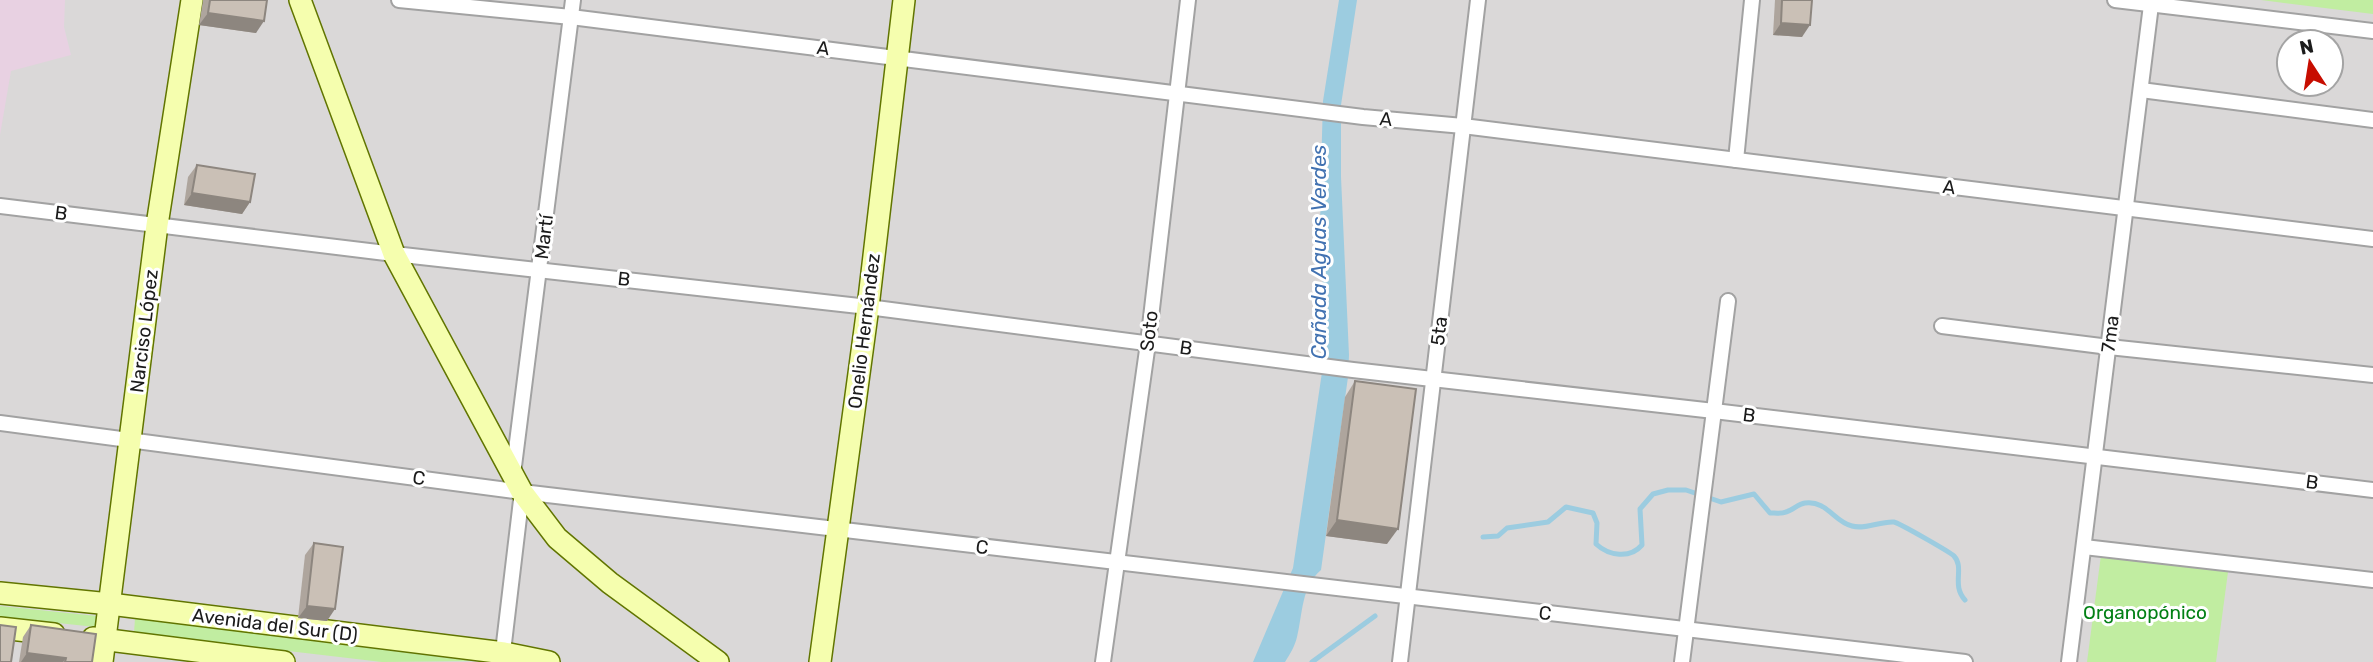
<svg xmlns="http://www.w3.org/2000/svg" width="2373" height="662" font-family="Rubik,sans-serif">
<rect width="100%" height="100%" fill="#eeeae0"/>
<path fill="#dad8d8" fill-rule="evenodd" d="M 0,0 L 2373,0 L 2373,662 L 0,662 ZM 2289,42 L 2331,42 L 2331,84 L 2289,84 Z"/>
<path fill="#e8d1e2" d="M 0,0 L 65,0 L 64,27 L 71,55 L 11,71 L 0,135 Z"/>
<g fill="#c1eda1">
<path d="M 2261,0 L 2373,0 L 2373,14 Z"/>
<path d="M 2101,555 L 2228,572 L 2216,662 L 2087,662 Z"/>
<path d="M 0,606 L 97,616 L 96,627 L 0,617 Z"/>
<path d="M 135,618 L 472,661 L 382,662 L 134,633 Z"/>
</g>
<path fill="#9ccce0" d="M 1339,0 L 1357,0 L 1341,105 L 1341,177 L 1349,355 L 1348,377 L 1321,570 C 1301,587 1303,613 1297,637 C 1295,646 1290,654 1285,662 L 1253,662 L 1293,568 L 1325,352 L 1320,204 L 1323,101 Z"/>
<g fill="none" stroke-linecap="round" stroke-linejoin="round">
<g stroke="#9ccce0" stroke-width="5">
<path d="M 1483,537 L 1498,536 L 1507,528 L 1548,522 L 1566,507 L 1593,513 L 1597,523 L 1596,544 C 1609,556 1630,559 1642,545 L 1640,509 L 1653,494 L 1668,490 L 1686,490 L 1721,502 L 1754,494 L 1770,513 C 1775,513 1782,514 1786,512 C 1793,510 1798,504 1805,503 C 1827,500 1834,522 1852,526 C 1865,530 1880,521 1894,522 C 1899,523 1950,552 1954,556 C 1965,568 1951,585 1965,600"/>
<path d="M 1312,662 L 1375,616"/>
</g>
<defs>
<g id="street">
<path d="M 399,0 L 571,17 L 1363,117 L 1463,126 L 2373,239"/>
<path d="M 2115,0 L 2373,31"/>
<path d="M 2141,90 L 2373,120"/>
<path d="M 1736,160 L 1752,0"/>
<path d="M 0,206 L 394,254 L 868,307 L 1353,370 L 1714,411 L 2373,490"/>
<path d="M 1942,326 L 2109,347 L 2373,375"/>
<path d="M 0,423 L 522,492 L 1965,662"/>
<path d="M 513,474 L 573,0"/>
<path d="M 2084,547 L 2373,580"/>
<path d="M 502,660 L 522,492"/>
<path d="M 1103,662 L 1148,343 L 1188,0"/>
<path d="M 1400,662 L 1478,0"/>
<path d="M 1682,662 L 1728,301"/>
<path d="M 2069,662 L 2151,5"/>
</g>
<g id="secondary">
<path d="M 300,0 L 394,254 L 522,492 L 557,538 L 610,583 L 718,662"/>
<path d="M 0,593 L 110,604 L 504,653 L 549,662"/>
<path d="M 0,628 L 54,634"/>
<path d="M 93,638 L 284,662"/>
<path d="M 102,662 L 157,225 L 192,0"/>
<path d="M 820,662 L 868,307 L 904,0"/>
</g>
</defs>
<use href="#street" stroke="#a2a2a2" stroke-width="18"/>
<use href="#secondary" stroke="#617500" stroke-width="24"/>
<use href="#street" stroke="#fff" stroke-width="14"/>
<use href="#secondary" stroke="#f5feae" stroke-width="21"/>
</g>
<g fill="#aea59d">
<path d="M 203,0 L 267,0 L 256,33 L 199,25 Z"/>
<path d="M 1775,0 L 1812,0 L 1802,37 L 1773,35 Z"/>
<path d="M 197,165 L 250,202 L 242,214 L 184,205 L 188,177 Z"/>
<path d="M 1355,381 L 1387,544 L 1326,536 L 1345,397 Z"/>
<path d="M 314,543 L 327,621 L 298,618 L 305,555 Z"/>
<path d="M 31,625 L 92,662 L 19,662 L 23,637 Z"/>
</g>
<g fill="#8d867f">
<path d="M 208,13 L 264,21 L 256,33 L 199,25 Z"/>
<path d="M 1781,23 L 1810,25 L 1802,37 L 1773,35 Z"/>
<path d="M 192,193 L 250,202 L 242,214 L 184,205 Z"/>
<path d="M 1337,520 L 1398,529 L 1387,544 L 1326,536 Z"/>
<path d="M 307,606 L 335,609 L 327,621 L 298,618 Z"/>
<path d="M 27,653 L 66,658 L 63,662 L 21,662 Z"/>
</g>
<g fill="#cac0b6" stroke="#8d867f" stroke-width="2">
<path d="M 210,0 L 267,0 L 264,21 L 208,13 Z"/>
<path d="M 1782,0 L 1812,0 L 1810,25 L 1781,23 Z"/>
<path d="M 197,165 L 255,174 L 250,202 L 192,193 Z"/>
<path d="M 1355,381 L 1416,389 L 1398,529 L 1337,520 Z"/>
<path d="M 314,543 L 343,547 L 335,609 L 307,606 Z"/>
<path d="M 0,625 L 16,627 L 11,662 L 0,662 Z"/>
<path d="M 31,625 L 96,634 L 92,662 L 65,662 L 66,658 L 27,653 Z"/>
</g>
<g text-anchor="middle" dominant-baseline="central" stroke-width="6" stroke-linejoin="round" paint-order="stroke">
<g font-size="19" fill="#1b1b1b" stroke="#fff">
<text transform="translate(823 48) rotate(7)">A</text>
<text transform="translate(1386 119) rotate(5)">A</text>
<text transform="translate(1949 187) rotate(7)">A</text>
<text transform="translate(61 213) rotate(7)">B</text>
<text transform="translate(544 237) rotate(-83)">Martí</text>
<text transform="translate(624 279) rotate(6)">B</text>
<text transform="translate(144 331) rotate(-83)">Narciso López</text>
<text transform="translate(864 331) rotate(-83)">Onelio Hernández</text>
<text transform="translate(1149 331) rotate(-83)">Soto</text>
<text transform="translate(1439 331) rotate(-83)">5ta</text>
<text transform="translate(2110 334) rotate(-83)">7ma</text>
<text transform="translate(1186 348) rotate(8)">B</text>
<text transform="translate(1749 415) rotate(7)">B</text>
<text transform="translate(419 478) rotate(8)">C</text>
<text transform="translate(2312 482) rotate(7)">B</text>
<text transform="translate(982 547) rotate(7)">C</text>
<text transform="translate(1545 613) rotate(7)">C</text>
<text transform="translate(275 625) rotate(7)">Avenida del Sur (D)</text>
</g>
<g font-size="19" fill="#038015" stroke="#fff">
<text x="2145" y="612">Organopónico</text>
</g>
<g font-size="21" font-style="italic" fill="#4272b1" stroke="#fff">
<text transform="translate(1318 252) rotate(-90)">Cañada Aguas Verdes</text>
</g>
</g>
<g transform="translate(2310 63) rotate(348)"><circle r="33" fill="#ffffff" stroke="#a4a4a4" stroke-width="2"/>
<path d="M0-5L12 26L0 18L-12 26Z" fill="#c70d00"/>
<text y="-10" font-size="19" font-weight="bold" text-anchor="middle" fill="#1b1b1b">N</text>
</g>
</svg>
